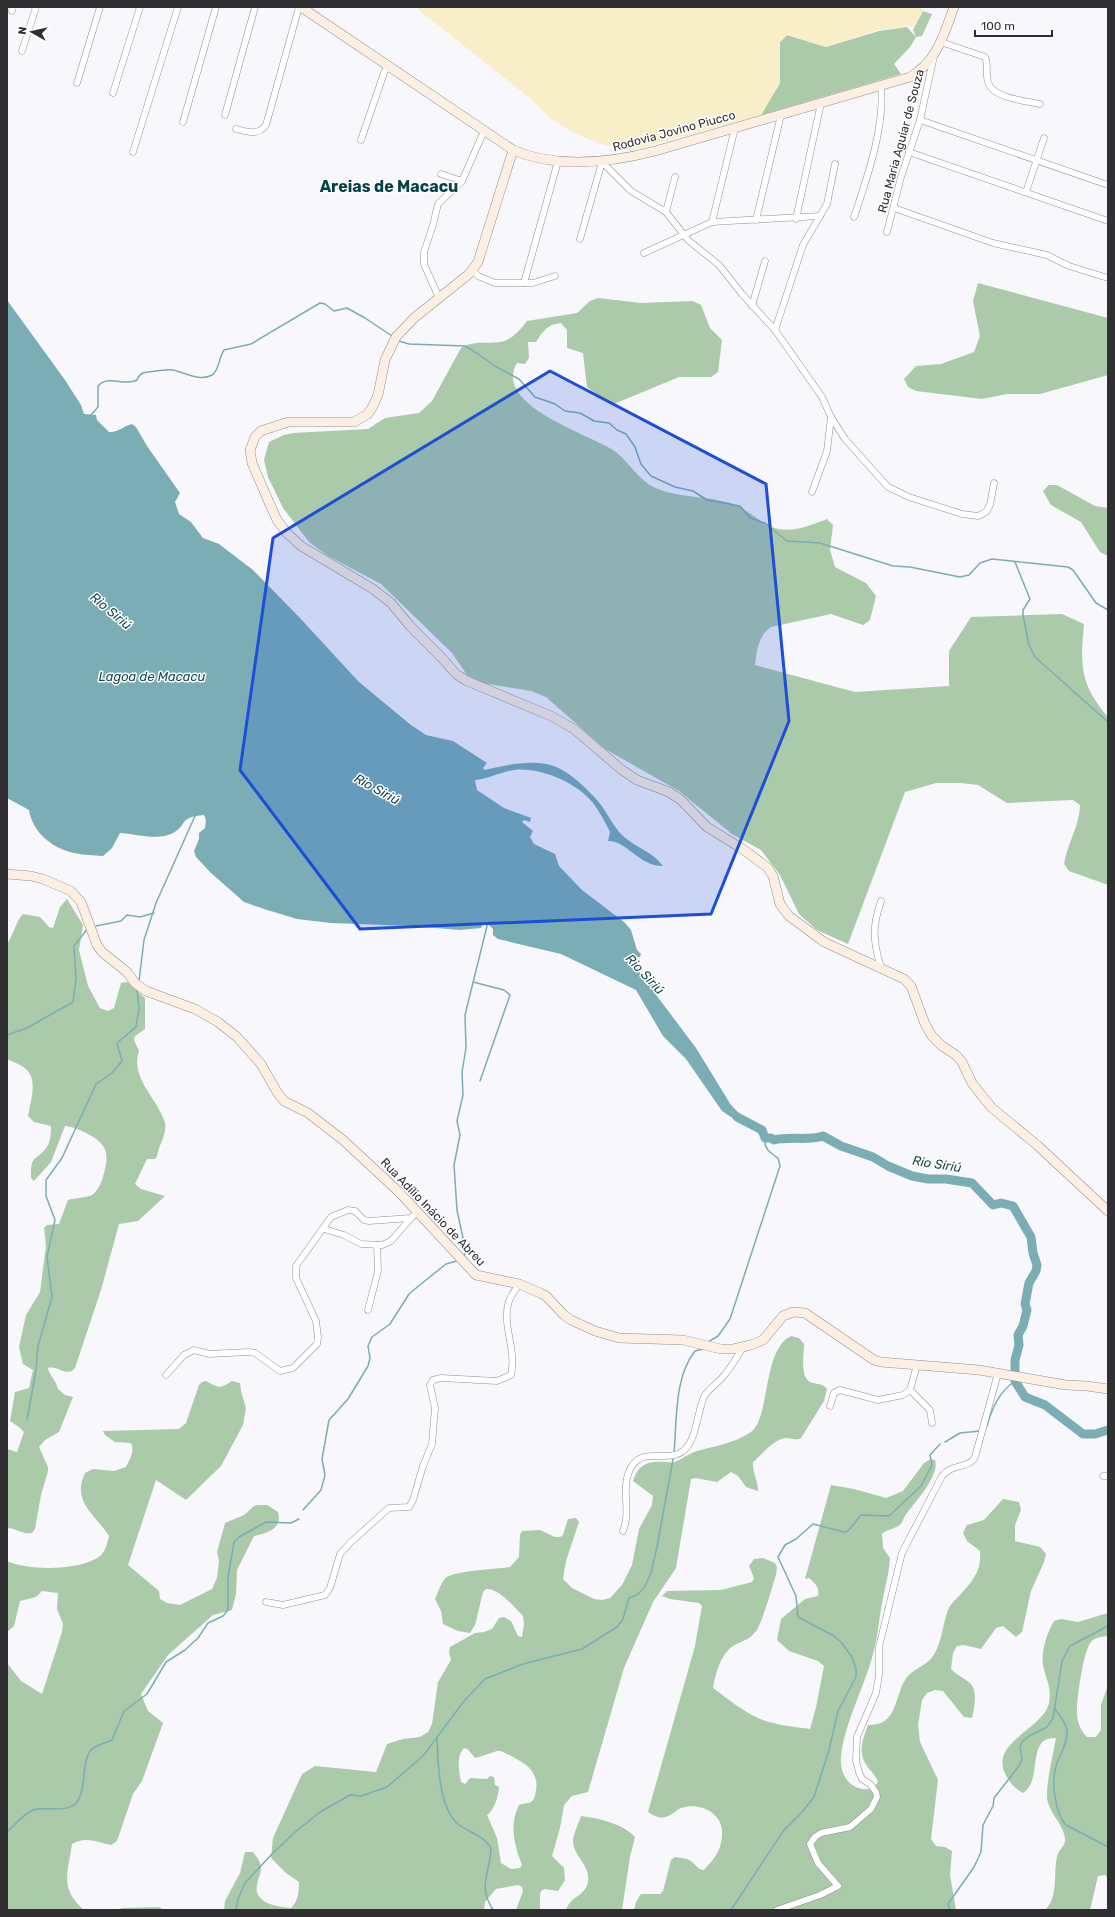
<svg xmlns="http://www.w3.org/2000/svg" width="1115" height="1917" font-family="Rubik,sans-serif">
<rect width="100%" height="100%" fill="#f8f7fb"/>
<path fill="#aecdaf" d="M 923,11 L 932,14 L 922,36 L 916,37 L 913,30 Z"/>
<g fill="#aacaaa" fill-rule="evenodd">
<path d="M 907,27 L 916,37 L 910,47 L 894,64 L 901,74 L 761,115 L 780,83 L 780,42 L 787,35 L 826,47 L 879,31 Z"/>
<path d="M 978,283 L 1108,318 L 1108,375 L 1040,394 L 1007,394 L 982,399 L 916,391 L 908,387 L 904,379 L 916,366 L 941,364 L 974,352 L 980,336 L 973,301 Z"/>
<path d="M 598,298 L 641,303 L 693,301 L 701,305 L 710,328 L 722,340 L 718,372 L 711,377 L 679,377 L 614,404 L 607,402 L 587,387 L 583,353 L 567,348 L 567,330 L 561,323 C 548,324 543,331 536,342 L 528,342 L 529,358 L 525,364 L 517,363 C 492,405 589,434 613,450 C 629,461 639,482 658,489 C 680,498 710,496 733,504 C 746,508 764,526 778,529 C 796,532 811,525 827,519 L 833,525 L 830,550 L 835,567 L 866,583 L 876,596 L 870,620 L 863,625 L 831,614 L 771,627 C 758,636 757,650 755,665 L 855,692 L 949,686 L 949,651 L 971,617 L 1062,614 L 1084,624 C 1080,666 1080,684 1108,717 L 1108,885 L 1069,871 L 1064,864 C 1067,844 1080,825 1080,805 L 1073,800 L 1007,803 L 978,785 L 961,783 L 936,783 L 905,792 L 848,944 L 817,930 L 799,914 L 780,875 L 761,850 L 732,834 L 679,791 L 605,749 L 546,697 L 531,691 L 482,683 L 467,675 L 452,653 L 381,584 L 328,556 L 309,542 L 283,508 L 268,477 L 264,460 L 269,442 L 284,435 L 293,433 L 368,429 L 385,418 L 419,413 L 432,401 L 461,348 C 473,340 486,344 500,342 C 512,340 520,330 527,321 L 577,313 L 590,301 Z"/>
<path d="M 1049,485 L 1057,485 L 1095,506 L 1108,508 L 1108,556 L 1100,552 L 1081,522 L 1051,505 L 1043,491 Z"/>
<path d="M 67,899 L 83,925 L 79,950 L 88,986 L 100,1008 L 108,1011 L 114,1008 L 121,983 L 127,982 L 145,998 L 145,1029 L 135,1036 L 134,1040 L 139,1051 C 130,1077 156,1097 164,1120 C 169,1132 159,1143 157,1156 L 155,1159 L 147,1159 L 135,1184 L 141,1189 L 165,1196 L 138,1221 L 119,1224 L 101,1290 L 75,1368 C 67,1378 58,1365 48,1368 C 49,1375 56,1380 58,1389 L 65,1395 L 73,1397 L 59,1432 L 45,1440 L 39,1447 L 48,1467 L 48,1471 L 41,1495 L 35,1529 L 32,1533 C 24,1535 16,1528 7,1528 L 7,1449 L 17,1452 L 24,1432 L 19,1427 L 10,1421 L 15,1392 L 29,1388 L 33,1370 L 23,1364 L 19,1347 L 26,1315 L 40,1292 L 46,1246 L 44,1228 L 47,1225 L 59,1224 L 68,1200 C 75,1198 85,1198 92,1195 C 98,1191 101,1183 103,1177 C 109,1155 109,1145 88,1134 C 80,1130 74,1127 65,1126 L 51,1162 L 34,1181 L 31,1178 C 30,1152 38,1162 48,1145 C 51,1139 51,1132 51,1126 L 34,1122 L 28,1116 C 30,1103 38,1081 27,1070 C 22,1065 13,1062 7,1059 L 7,944 C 14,934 15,923 23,914 L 40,917 L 49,927 L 53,928 L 60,907 Z"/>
<path d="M 791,1336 L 799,1338 L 804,1344 C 804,1355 799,1378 812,1383 C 818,1384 823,1384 827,1389 L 824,1401 L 801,1438 C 796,1441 792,1438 786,1438 C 774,1439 761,1455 753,1462 C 752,1472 758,1480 758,1491 L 746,1487 L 738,1476 L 731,1472 L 717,1482 L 695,1478 L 691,1479 L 676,1568 L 653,1602 L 624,1668 L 588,1792 L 572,1796 L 564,1805 L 560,1828 L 552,1856 L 564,1868 L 565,1880 L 558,1891 L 545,1889 L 542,1890 L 540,1894 L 540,1910 L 516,1910 L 523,1891 L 522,1887 L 518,1885 L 496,1889 L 485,1902 L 484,1910 L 224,1910 L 225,1901 L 240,1873 L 245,1852 L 253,1852 C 255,1855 259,1859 260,1863 C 263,1871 258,1877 257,1885 C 253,1903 277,1907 291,1908 C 298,1902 299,1891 299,1882 L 286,1873 L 271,1858 L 273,1838 L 302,1774 L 315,1766 L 376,1772 L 387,1744 L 403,1739 L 420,1737 L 428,1732 L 432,1724 L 438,1682 L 451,1660 L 449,1652 L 450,1647 L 475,1633 L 484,1632 L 492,1629 L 499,1618 L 504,1617 L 511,1621 L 518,1636 L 522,1637 L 524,1624 L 523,1616 C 514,1607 499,1588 486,1589 L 483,1592 L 475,1625 L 470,1633 L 458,1631 L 443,1624 L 441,1611 L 435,1599 C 438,1593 441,1581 447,1577 C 455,1571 496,1569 510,1567 L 519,1557 L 520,1535 L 522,1531 L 540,1530 L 555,1537 L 560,1537 L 563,1535 L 568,1519 L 576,1518 L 579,1522 L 566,1561 L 563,1579 L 572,1588 L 594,1599 L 602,1600 L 610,1598 L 622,1585 L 632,1565 L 639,1529 L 652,1505 L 653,1496 L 633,1481 C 639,1463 649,1461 666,1462 C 669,1462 672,1463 675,1462 C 682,1459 688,1454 697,1451 C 715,1446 735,1443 751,1432 C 771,1416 762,1350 791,1336 ZM 464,1748 C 470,1749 471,1755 476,1758 L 497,1751 L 501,1751 C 517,1759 540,1767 536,1790 C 535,1794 535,1800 531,1802 C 528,1804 523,1803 519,1805 C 509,1825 514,1844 522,1865 L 520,1868 L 511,1869 L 501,1863 L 497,1838 L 487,1815 C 495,1809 498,1797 499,1787 L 495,1785 L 494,1777 L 490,1776 L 487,1779 L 470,1778 L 465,1784 L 461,1782 C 459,1772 456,1756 464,1748 Z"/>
<path d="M 206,1381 C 219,1388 220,1389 232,1381 L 240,1383 L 241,1391 L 246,1408 L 243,1425 L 221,1466 L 186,1500 L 156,1480 L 128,1565 L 159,1591 L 160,1599 L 167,1603 L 180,1605 L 212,1589 L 217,1578 L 219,1561 L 217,1552 L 225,1523 L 244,1515 L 254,1506 L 258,1505 L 267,1505 L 278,1512 C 283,1529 267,1533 254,1536 L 237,1570 L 236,1594 L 232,1610 L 213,1615 L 168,1655 L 141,1694 L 148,1711 L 163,1723 L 142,1781 L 133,1794 L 117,1841 L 111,1845 C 97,1842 85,1836 72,1844 C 68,1873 59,1888 84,1910 L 7,1910 L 7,1663 L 21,1681 L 42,1694 L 62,1632 L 63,1624 L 57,1609 L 58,1593 L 42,1591 L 36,1597 L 20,1601 L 14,1626 L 7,1632 L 7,1561 C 29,1571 81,1571 100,1556 C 106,1551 107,1543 109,1536 C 96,1515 71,1502 85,1473 L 93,1469 L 114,1471 L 126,1467 C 130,1459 135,1451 131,1443 L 115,1442 L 105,1435 L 103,1431 L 179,1429 L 186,1423 L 199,1385 L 202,1382 Z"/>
<path d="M 931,1459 L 935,1460 C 940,1475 916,1501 907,1513 C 904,1516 903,1521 901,1524 C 896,1529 887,1529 882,1534 L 883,1548 L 890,1558 C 889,1574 885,1587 882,1603 C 879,1619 878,1637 873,1654 C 865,1686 843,1726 841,1758 C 840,1773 847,1786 862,1789 C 869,1790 874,1788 878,1782 C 876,1775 871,1772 867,1766 C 857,1752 863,1739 868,1725 C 897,1726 894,1699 905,1680 C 911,1670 923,1667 931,1659 C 942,1645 942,1626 948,1610 C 950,1605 955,1600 959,1596 C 972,1582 982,1571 980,1551 L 967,1541 L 963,1533 L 967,1525 L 984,1520 L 1003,1499 L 1019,1502 L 1021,1510 L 1015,1525 L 1015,1541 L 1040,1547 L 1046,1554 L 1044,1562 L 1031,1591 L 1022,1632 L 1016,1637 L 1003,1626 L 996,1628 L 981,1649 L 964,1645 L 957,1646 L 953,1653 L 951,1669 C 956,1675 965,1678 971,1684 C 978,1693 974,1708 972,1718 L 964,1717 L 943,1691 L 935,1690 L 927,1693 L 922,1700 L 918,1725 L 920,1742 L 938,1780 L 931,1839 L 936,1846 L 945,1847 L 952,1851 L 950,1875 L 956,1910 L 634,1910 L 636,1902 L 641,1894 L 660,1894 L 663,1891 L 671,1860 L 675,1857 C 681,1858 686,1858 691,1861 C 696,1865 698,1870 704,1870 C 716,1857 723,1848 722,1830 C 720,1811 698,1802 681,1808 C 676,1810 671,1816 665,1817 C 659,1819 653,1815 648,1812 L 695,1646 L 702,1606 L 699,1603 L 670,1599 L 662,1596 L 667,1591 L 721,1590 L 752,1582 L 754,1578 L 749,1566 L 754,1559 L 763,1558 L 775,1563 L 777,1567 L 776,1575 C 772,1587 762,1624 756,1631 C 750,1640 741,1641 733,1646 C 720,1655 716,1673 713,1688 C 731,1701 748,1716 769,1722 C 782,1726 797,1727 810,1729 L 816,1707 L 824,1666 L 818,1661 L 789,1651 L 777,1640 L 781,1619 L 805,1599 L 818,1596 C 820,1588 815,1583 809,1578 L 805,1579 L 831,1485 L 854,1489 L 886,1498 L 903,1491 L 924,1463 Z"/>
<path d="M 1108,1613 L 1108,1636 C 1102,1637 1095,1637 1091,1642 C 1083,1651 1076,1702 1077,1715 C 1078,1724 1081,1731 1087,1737 L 1096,1737 L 1101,1730 L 1101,1705 L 1108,1685 L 1108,1878 L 1105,1875 L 1098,1876 L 1090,1910 L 1045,1910 C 1059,1897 1053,1873 1057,1857 C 1058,1849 1066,1847 1065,1838 C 1063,1823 1047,1811 1047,1796 C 1047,1777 1053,1756 1056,1738 C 1025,1737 1044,1779 1023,1793 C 1014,1788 1008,1781 1004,1771 C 993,1741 1044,1728 1049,1703 C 1052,1687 1046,1680 1043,1665 C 1041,1651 1047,1633 1054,1621 L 1061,1619 L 1078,1622 Z"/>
<path d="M 581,1816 C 598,1818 624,1824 635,1837 L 630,1857 L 622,1910 L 566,1910 C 571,1895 585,1897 588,1882 C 591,1865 572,1855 573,1840 C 574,1832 579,1823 581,1816 Z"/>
<path d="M 159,1907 L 164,1910 L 114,1910 L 123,1908 Z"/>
</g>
<path fill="#f8eec8" d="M 418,7 L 920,7 L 923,11 L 914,27 L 907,26 L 878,30 L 826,47 L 787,35 L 780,42 L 780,83 L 761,115 L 629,151 C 591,143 557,129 531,99 L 420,11 Z"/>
<path fill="#7aaeb4" d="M 7,300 L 65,380 L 81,405 L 84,414 L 96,415 L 97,420 L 109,432 C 118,433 123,426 132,424 L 136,427 L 147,446 L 180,493 L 175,502 L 179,514 L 191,522 L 203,538 L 219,544 L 253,570 L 299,617 L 359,682 L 411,725 L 426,735 L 453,741 L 487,763 L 483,768 L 485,770 C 506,765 533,759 554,766 C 570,772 586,788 597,800 C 606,810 611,823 620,833 C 633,847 651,850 663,866 C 638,866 628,841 608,841 L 610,832 C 605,822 600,812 593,803 C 576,782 540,767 514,770 C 500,772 488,779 475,780 L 477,790 L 504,808 L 531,818 L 530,822 L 524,820 L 522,822 L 533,831 L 530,837 L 534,844 L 555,854 L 559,866 L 582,890 L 624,922 L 631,930 L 637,950 L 641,954 L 640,957 L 629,958 L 628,962 L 655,986 L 654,992 L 696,1048 L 731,1105 L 748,1122 L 737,1121 L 722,1111 L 686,1059 L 663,1036 L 636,990 L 561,954 L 498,939 L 493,935 L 493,929 L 486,922 L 483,923 L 481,928 L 460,930 L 412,926 L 331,923 L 297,919 L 264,909 L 244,902 L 211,873 L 196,857 L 194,851 L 199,839 L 199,833 L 205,828 L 206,820 L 204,815 C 178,817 188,825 173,833 C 158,841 136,834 120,833 L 112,848 L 103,856 C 94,855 83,855 74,853 C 52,848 33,833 29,810 L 7,798 Z"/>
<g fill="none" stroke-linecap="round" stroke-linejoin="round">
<g stroke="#7aaeb4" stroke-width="1.5">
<path d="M 399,341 L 409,344 L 465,346 L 475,352 L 495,366 L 519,379 L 535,397 L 555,404 L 565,411 L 580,413 L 594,421 L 609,423 L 617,430 L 626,434 L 635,447 L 641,464 L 651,476 L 675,487 L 693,491 L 707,500 L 740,506 L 750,518 L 765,523 L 787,541 L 820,543 L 893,566 L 910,567 L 960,577 L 969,575 L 980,563 L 992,559 L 1068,567 L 1073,570 L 1096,603 L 1108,610"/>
<path d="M 91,415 L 98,407 L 98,386 C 109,374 124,387 137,380 C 138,377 139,375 143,373 C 146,372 170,369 173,370 C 186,373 200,382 212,375 C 219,371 219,357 224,350 L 251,344 L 320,303 L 325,304 L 334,311 L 347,308 L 365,318 L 392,336"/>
<path d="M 1015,562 L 1030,599 L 1023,610 L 1023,615 L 1029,645 L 1035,657 L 1108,722"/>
<path d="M 96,926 L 121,921 L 127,915 L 140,917 L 154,913"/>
<path d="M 139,981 L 144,940 L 156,903 L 195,816"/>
<path d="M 473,982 L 504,990 L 510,995 L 480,1081"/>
<path d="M 7,1035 L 27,1028 L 73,1002 L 76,979 L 74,946 L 88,928"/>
<path d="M 464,1256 L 466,1252 L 457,1210 L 454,1165 L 460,1135 L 457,1121 L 463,1095 L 462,1072 L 466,1048 L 465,1015 L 488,922"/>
<path d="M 708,1342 L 718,1336 L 730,1319 L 780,1166 L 778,1158 C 769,1152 764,1149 765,1138"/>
<path d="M 27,1420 L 36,1370 L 38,1346 L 52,1297 L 47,1257 L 55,1220 L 46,1196 L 46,1180 L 62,1158 L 96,1084 L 112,1073 L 122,1061 L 117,1043 L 136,1027 L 139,1008 L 137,990"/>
<path d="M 987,1426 C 992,1408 999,1392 1015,1381"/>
<path d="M 945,1442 L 960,1433 L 980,1431"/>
<path d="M 674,1453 C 677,1421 674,1377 695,1351 L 703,1349"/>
<path d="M 303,1510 L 321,1490 L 325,1475 L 322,1459 L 329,1420 L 348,1399 L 368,1366 L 370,1358 L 368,1346 L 372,1337 L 390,1324 L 409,1294 L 421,1284 L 446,1264 L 457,1261"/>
<path d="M 1055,1709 C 1060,1716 1066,1722 1067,1731 C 1068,1743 1060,1754 1056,1766 C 1051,1780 1055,1814 1066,1825 L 1108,1847"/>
<path d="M 437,1737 C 438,1762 438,1808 459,1825 C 468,1832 487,1837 491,1849 C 490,1875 477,1884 493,1910"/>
<path d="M 7,1832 C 14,1826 24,1813 33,1810 C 46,1806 67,1814 77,1802 C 87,1788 81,1764 90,1751 C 95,1745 105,1743 112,1740 L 124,1711 L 147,1694 L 166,1662 L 185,1650 L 198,1638 L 208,1623 L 223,1616 L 228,1610 L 228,1577 L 234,1542 L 239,1537 L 266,1522 L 291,1523 L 299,1519"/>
<path d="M 236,1910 L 238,1899 L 245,1883 L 272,1854 L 294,1833 L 320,1812 L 350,1795 L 361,1796 L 387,1787 L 423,1756 L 464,1701 L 485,1679 L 523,1664 L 582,1649 L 617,1627 L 623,1619 L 629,1598 L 637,1595 L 644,1588 L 651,1573 L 657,1547 L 673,1459"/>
<path d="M 731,1910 L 784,1830 L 803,1811 L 814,1797 L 829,1750 L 838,1711 L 856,1677 L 856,1669 L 852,1657 L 841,1642 L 834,1636 L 798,1617 L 796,1596 L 778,1557 L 785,1545 L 796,1539 L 813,1524 L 844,1532 L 848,1531 L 861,1515 L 889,1516 L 921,1486 L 932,1465 L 930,1455 L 940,1444"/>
<path d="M 950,1910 L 948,1904 L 974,1867 L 981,1852 L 983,1825 L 993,1806 L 994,1798 L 1019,1766 L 1022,1759 L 1020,1747 L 1022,1742 L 1029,1736 L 1047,1727 L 1053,1718 L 1062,1661 L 1070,1646 L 1108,1626"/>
</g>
<path stroke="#7aaeb4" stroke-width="9" d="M 737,1117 L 762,1130 L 765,1138 L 771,1138 L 774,1140 C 790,1136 807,1141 823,1136 L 841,1146 L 873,1157 L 888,1166 L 912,1176 L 928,1179 L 946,1179 L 972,1183 L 993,1205 L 1001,1203 L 1013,1206 L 1031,1237 L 1033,1253 L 1037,1265 L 1036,1271 L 1029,1283 L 1025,1304 L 1027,1310 L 1023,1326 L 1018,1335 L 1019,1345 L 1015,1360 L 1015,1381 L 1025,1397 L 1045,1405 L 1083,1434 L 1095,1434 L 1108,1430"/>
<defs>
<g id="street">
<path d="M 12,11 L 13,7"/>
<path d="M 941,42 L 985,57 C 989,65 985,73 988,82 C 992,98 1026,101 1040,104"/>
<path d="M 22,51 L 36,7"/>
<path d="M 77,83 L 100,7"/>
<path d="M 113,93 L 140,7"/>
<path d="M 225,115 L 255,7"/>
<path d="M 920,120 L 1108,185"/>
<path d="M 183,122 L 216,7"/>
<path d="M 236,129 C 248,132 258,136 266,125 L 299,7"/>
<path d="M 361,140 L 384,73 L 388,66"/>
<path d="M 133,152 L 178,7"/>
<path d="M 909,152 L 1108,221"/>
<path d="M 602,162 L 631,191 L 666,212 L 688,240 L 719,265 L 742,294 L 775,330 L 822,397 L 831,417 L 845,439 L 888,487 L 909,497 L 962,514 L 978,516 L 986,512 L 990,505 L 994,483"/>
<path d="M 441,174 L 462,181"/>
<path d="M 1027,189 L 1044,138"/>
<path d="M 894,208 L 993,243 L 1047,255 L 1069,266 L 1108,278"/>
<path d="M 666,212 L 675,177"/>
<path d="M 854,217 C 867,178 885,127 881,86"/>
<path d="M 796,219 L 821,103"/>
<path d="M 756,220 L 781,115"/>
<path d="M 712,222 L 735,128"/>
<path d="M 887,232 L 901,177 L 920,120 L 934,56"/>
<path d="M 580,239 L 602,162"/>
<path d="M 644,253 L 712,222 L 820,216"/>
<path d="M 473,270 L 478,276 L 495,283 L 533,283 L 555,276"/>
<path d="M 524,283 L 558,161"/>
<path d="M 439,298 L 424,264 L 424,252 L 433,225 L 438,204 L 462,181 L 484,131"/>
<path d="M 752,306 L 765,261"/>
<path d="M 775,330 L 803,245 L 827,204 L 835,164"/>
<path d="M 812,492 L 827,451 L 831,417"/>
<path d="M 881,968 C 873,941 872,927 881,901"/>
<path d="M 324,1229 L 344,1235 L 361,1244 L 382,1245 L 391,1241 L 411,1218"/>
<path d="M 368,1310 L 378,1271 L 377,1245"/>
<path d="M 166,1375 L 184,1355 L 194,1350 L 209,1354 L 248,1352 L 255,1353 L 280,1371 L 293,1368 L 317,1344 L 318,1337 L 316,1321 L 296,1278 L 296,1266 L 331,1217 L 348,1210 L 355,1211 L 364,1220 L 369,1221 L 411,1218 L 417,1212"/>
<path d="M 910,1390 L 930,1410 L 932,1423"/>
<path d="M 830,1406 L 834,1393 L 840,1390 L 878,1400 L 903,1395 L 910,1390 L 917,1365"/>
<path d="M 1103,1476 L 1108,1476"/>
<path d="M 623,1531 C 632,1510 619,1486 632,1466 C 644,1447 668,1463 683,1451 C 697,1441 697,1410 705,1395 C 709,1389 715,1385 720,1380 C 730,1370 736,1359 743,1347"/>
<path d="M 266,1602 L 283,1605 L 325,1595 L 330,1588 L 340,1554 L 351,1542 L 389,1508 L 409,1507 L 413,1500 L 423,1466 L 432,1444 L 435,1408 L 430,1385 L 433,1380 L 441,1378 L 497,1381 L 511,1375 C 517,1349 501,1324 509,1301 C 511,1295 516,1289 519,1284"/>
<path d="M 777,1910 L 820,1895 L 838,1886 L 818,1863 L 810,1844 L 815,1837 L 821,1833 L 850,1827 L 871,1809 L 877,1797 L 876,1792 L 870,1784 L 862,1779 L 859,1772 L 856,1761 L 857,1737 L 876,1693 L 879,1675 L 879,1647 L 902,1553 L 942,1476 C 952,1463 969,1469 975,1457 L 998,1373"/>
</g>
<g id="secondary">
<path d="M 301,7 L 513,150 C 558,169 609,163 655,151 L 910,77 C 937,62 944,34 954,7"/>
<path d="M 513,150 L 478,262 L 469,274 L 414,318 L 396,337 L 385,360 L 378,395 L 373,406 L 368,414 L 354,422 L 288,422 L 261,431 L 255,437 L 250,450 L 252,463 L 268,500 L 277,520 L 287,533 L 301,546 L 373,589 L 391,603 L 410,626 L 441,657 L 456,674 L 467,681 L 551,716 L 574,729 L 622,770 L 637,780 L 669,792 L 681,800 L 707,827 L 741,848 L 767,867 L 773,876 L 780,904 L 789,916 L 824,942 L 904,979 L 911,986 L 925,1024 L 932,1036 L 942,1046 L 956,1055 L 962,1062 L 972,1083 L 982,1096 L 992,1108 L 1037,1145 L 1108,1211"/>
<path d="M 7,874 L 31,876 L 43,879 L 71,891 L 81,902 L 97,945 L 102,952 L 127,972 L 135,983 L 146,991 L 195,1009 L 218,1022 L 237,1037 L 261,1064 L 277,1092 L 284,1101 L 308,1113 L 343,1140 L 399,1192 L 476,1275 L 519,1284 L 540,1293 L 546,1296 L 564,1315 L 571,1320 L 595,1331 L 619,1338 L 683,1340 L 721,1349 L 733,1349 L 751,1345 L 763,1340 L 783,1316 L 793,1312 L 805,1313 L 874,1360 L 881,1362 L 979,1370 L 1066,1385 L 1087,1386 L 1108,1389"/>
</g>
</defs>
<use href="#street" stroke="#908f93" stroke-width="7"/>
<use href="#secondary" stroke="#908f93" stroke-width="10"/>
<use href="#street" stroke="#fff" stroke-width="6"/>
<use href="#secondary" stroke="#fdf0e2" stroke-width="9"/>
</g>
<path fill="#1d4ed8" fill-opacity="0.2" stroke="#1d4ed8" stroke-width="3" stroke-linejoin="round" d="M 550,371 L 766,484 L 789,721 L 711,914 L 360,929 L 240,770 L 273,538 Z"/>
<g text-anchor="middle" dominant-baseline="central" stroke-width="3" stroke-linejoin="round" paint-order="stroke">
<g font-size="12" fill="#302f31" stroke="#fff">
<text transform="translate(674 131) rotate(-15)">Rodovia Jovino Piucco</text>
<text transform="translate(901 141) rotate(-75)">Rua Maria Aguiar de Souza</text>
<text transform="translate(433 1212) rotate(46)">Rua Adílio Inácio de Abreu</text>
</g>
<g font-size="13" font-style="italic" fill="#19484e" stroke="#fff">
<text transform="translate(111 611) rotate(40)">Rio Siriú</text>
<text x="152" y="676">Lagoa de Macacu</text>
<text transform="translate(377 789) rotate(29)">Rio Siriú</text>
<text transform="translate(645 974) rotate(47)">Rio Siriú</text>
<text transform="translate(937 1164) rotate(9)">Rio Siriú</text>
</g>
<g font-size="16" font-weight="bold" fill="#004349" stroke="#fff">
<text x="389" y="186">Areias de Macacu</text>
</g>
</g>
<rect width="1115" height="1917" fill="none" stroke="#302f31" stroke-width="16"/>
<g transform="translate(32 32) rotate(278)" stroke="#ffffff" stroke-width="3" paint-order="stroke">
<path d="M0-3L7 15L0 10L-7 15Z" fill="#302f31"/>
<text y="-6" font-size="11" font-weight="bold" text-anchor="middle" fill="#302f31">N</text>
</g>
<path d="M975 30v6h77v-6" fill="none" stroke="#302f31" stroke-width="2"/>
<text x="981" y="30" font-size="12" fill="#302f31" stroke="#ffffff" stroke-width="3" paint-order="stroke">100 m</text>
</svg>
